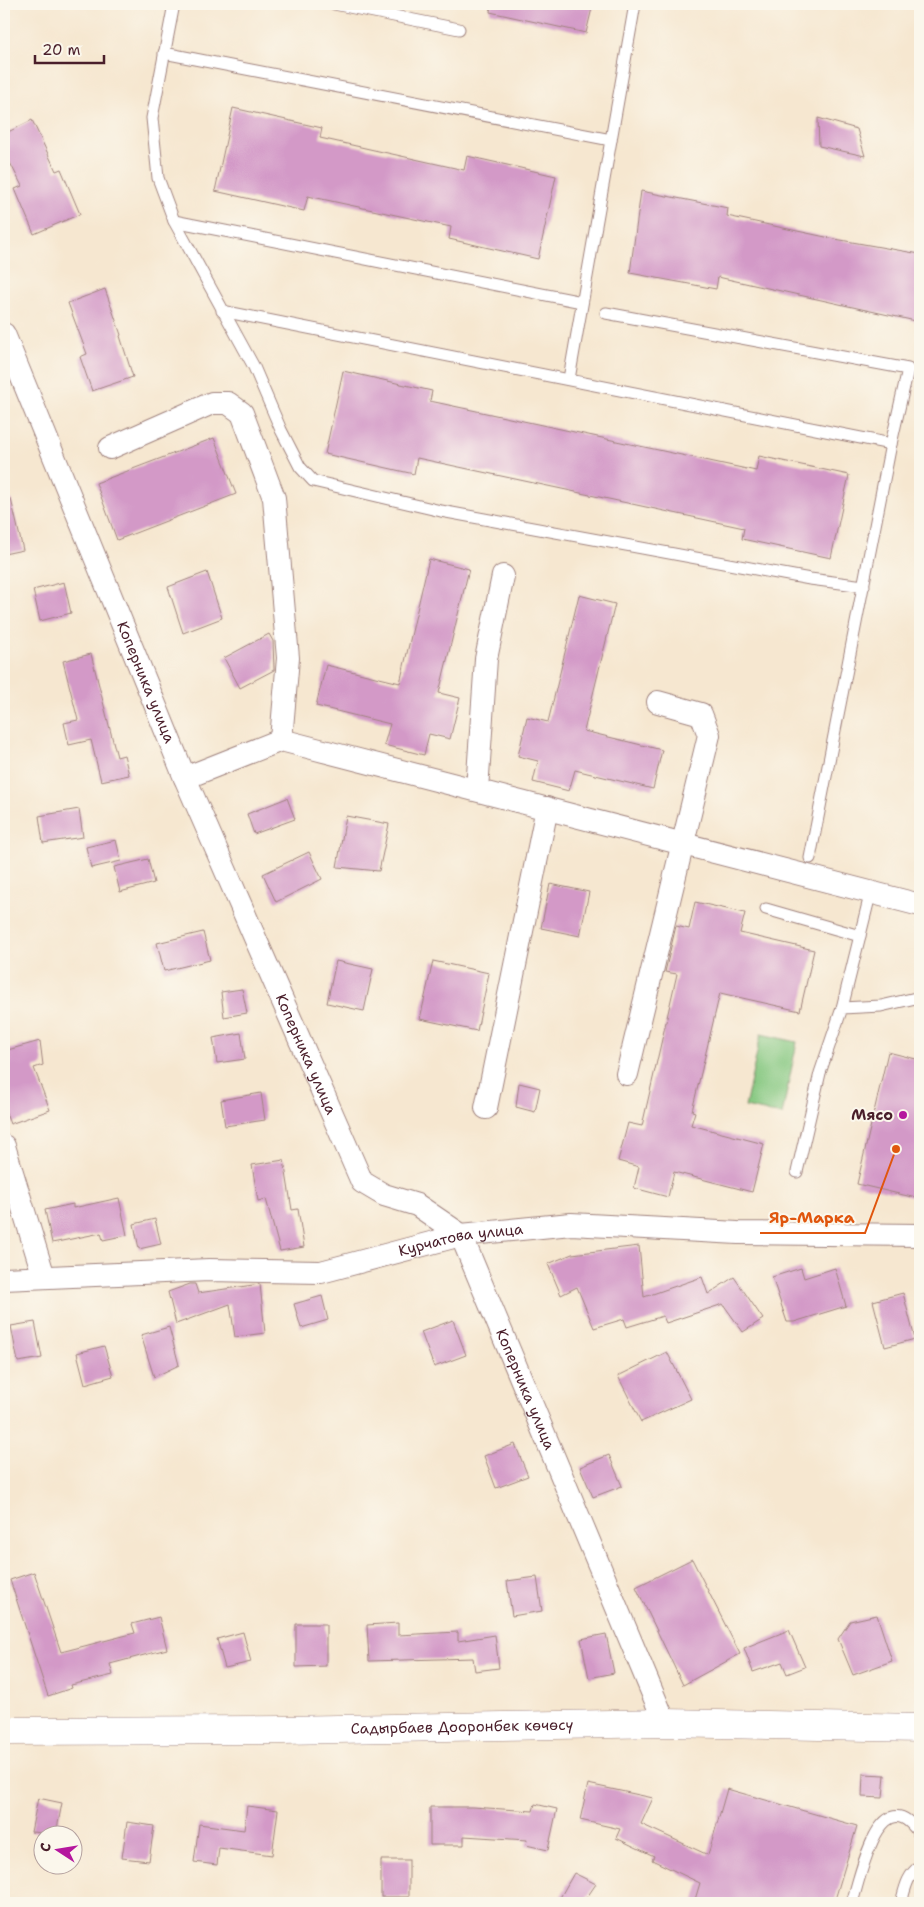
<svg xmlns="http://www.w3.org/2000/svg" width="924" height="1907" font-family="'Shantell Sans',sans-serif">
<rect width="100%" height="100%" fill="#fbf7ec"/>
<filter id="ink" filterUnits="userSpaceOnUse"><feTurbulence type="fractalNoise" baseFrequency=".02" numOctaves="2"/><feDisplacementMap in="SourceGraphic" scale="10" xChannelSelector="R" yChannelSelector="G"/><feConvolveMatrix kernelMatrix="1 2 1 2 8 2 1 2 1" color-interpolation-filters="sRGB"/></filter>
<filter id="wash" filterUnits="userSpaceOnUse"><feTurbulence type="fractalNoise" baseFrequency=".0096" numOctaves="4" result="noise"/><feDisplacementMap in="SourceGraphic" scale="20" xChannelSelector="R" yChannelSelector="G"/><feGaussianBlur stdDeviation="1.12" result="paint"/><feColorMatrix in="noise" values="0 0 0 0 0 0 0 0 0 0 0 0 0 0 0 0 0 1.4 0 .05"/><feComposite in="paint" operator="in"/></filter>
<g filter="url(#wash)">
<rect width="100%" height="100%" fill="#f6e7d0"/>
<path fill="#86c881" stroke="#687456" d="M 761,1034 L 797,1042 L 782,1115 L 745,1107 Z"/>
<g id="blocks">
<g fill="#d399c7">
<path d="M 491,4 L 593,4 L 586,33 L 490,12 Z"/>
<path d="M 233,108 L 322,128 L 320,138 L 464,170 L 467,156 L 556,176 L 538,259 L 449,239 L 451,227 L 308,196 L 304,211 L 215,191 Z"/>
<path d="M 818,118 L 857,129 L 865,156 L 819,146 Z"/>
<path d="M 32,120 L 56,171 L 61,169 L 80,214 L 34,234 L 15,189 L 22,186 L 4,151 L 4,134 Z"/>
<path d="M 641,191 L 728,208 L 727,216 L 835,239 L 920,254 L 920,322 L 718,277 L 716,289 L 630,273 Z"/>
<path d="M 105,289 L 121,335 L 120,336 L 133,377 L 92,391 L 80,357 L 87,354 L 68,303 Z"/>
<path d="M 343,371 L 432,391 L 430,401 L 756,471 L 759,456 L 849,475 L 831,558 L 742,539 L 744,528 L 417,458 L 414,474 L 325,454 Z"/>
<path d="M 214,438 L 236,494 L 117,540 L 96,483 Z"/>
<path d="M 11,499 L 23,550 L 4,554 L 4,500 Z"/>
<path d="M 429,559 L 469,569 L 439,693 L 460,698 L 450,739 L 429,734 L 424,755 L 384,745 L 390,724 L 316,706 L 326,665 L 400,683 Z"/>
<path d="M 207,572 L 222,618 L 183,633 L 168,587 Z"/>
<path d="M 64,582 L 71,613 L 40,621 L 33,590 Z"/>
<path d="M 579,595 L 615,604 L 584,731 L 662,750 L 653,789 L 575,770 L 569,791 L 533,782 L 538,761 L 518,756 L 527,717 L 548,722 Z"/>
<path d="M 269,634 L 273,641 L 274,670 L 240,688 L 224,658 Z"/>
<path d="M 91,654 L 117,757 L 124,755 L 129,775 L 101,781 L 91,740 L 69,745 L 64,723 L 78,720 L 63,661 Z"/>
<path d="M 287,798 L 295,819 L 254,834 L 247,814 Z"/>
<path d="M 79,809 L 83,837 L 43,843 L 39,816 Z"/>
<path d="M 346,816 L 389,824 L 379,871 L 337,867 Z"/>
<path d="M 116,840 L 121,861 L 91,868 L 86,847 Z"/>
<path d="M 309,852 L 322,879 L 276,902 L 263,874 Z"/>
<path d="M 148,859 L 154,883 L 120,892 L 114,867 Z"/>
<path d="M 550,884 L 589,892 L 580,936 L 541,928 Z"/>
<path d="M 695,902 L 745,913 L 740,933 L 814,950 L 800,1011 L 720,993 L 692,1111 L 695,1112 L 691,1125 L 764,1144 L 752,1192 L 674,1172 L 668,1197 L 634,1188 L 639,1167 L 618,1161 L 628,1123 L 642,1126 L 677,974 L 665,972 L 676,926 L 689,929 Z"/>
<path d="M 203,932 L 210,960 L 164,971 L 157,943 Z"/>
<path d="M 336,961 L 373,969 L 364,1011 L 327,1003 Z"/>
<path d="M 433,961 L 489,973 L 477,1031 L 420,1019 Z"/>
<path d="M 242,989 L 247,1013 L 224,1017 L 221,992 Z"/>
<path d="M 241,1033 L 245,1059 L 217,1063 L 213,1038 Z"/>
<path d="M 40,1041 L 43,1065 L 34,1068 L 50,1110 L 10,1124 L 4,1108 L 4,1051 Z"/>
<path d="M 888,1052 L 920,1060 L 920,1179 L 916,1198 L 857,1184 Z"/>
<path d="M 519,1083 L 540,1088 L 535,1112 L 516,1107 Z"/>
<path d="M 261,1093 L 265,1120 L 225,1126 L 221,1100 Z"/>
<path d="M 284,1160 L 292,1210 L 298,1209 L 304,1247 L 280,1251 L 266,1199 L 258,1201 L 252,1165 Z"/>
<path d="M 119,1198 L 127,1235 L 103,1240 L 101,1233 L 52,1243 L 45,1210 L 73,1204 L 73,1208 Z"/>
<path d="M 155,1219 L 161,1244 L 139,1249 L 134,1224 Z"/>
<path d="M 639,1246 L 644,1297 L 702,1277 L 708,1294 L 734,1277 L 763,1319 L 743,1332 L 723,1304 L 666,1323 L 663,1316 L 627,1327 L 624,1319 L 594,1328 L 577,1287 L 561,1295 L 548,1264 L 572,1254 Z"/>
<path d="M 801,1268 L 804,1278 L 835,1268 L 846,1306 L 794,1322 L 787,1322 L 772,1277 Z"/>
<path d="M 190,1284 L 195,1284 L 198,1293 L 260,1284 L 265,1333 L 235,1337 L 230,1304 L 176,1324 L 168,1292 Z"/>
<path d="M 903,1293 L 915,1339 L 885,1347 L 873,1301 Z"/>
<path d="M 322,1296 L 328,1320 L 301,1328 L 294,1304 Z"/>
<path d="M 453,1320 L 466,1355 L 434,1367 L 421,1332 Z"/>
<path d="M 35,1322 L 42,1358 L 18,1362 L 11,1326 Z"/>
<path d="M 169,1327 L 179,1365 L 154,1377 L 141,1335 Z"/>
<path d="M 104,1346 L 113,1376 L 85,1384 L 77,1353 Z"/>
<path d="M 667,1352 L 691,1399 L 641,1422 L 618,1376 Z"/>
<path d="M 515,1444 L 528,1476 L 496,1488 L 484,1456 Z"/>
<path d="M 609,1455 L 622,1486 L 593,1497 L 580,1467 Z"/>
<path d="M 692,1559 L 740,1654 L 683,1685 L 636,1587 Z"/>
<path d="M 34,1572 L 61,1652 L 135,1633 L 132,1624 L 159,1617 L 167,1649 L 110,1664 L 113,1675 L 71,1685 L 72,1688 L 48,1696 L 10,1580 Z"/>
<path d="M 537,1577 L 542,1611 L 512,1616 L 507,1581 Z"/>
<path d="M 877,1615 L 892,1661 L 853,1675 L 838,1639 L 850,1621 Z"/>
<path d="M 398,1623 L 398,1635 L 458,1632 L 458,1641 L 495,1635 L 499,1668 L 475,1671 L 473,1658 L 369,1661 L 367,1625 Z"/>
<path d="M 296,1624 L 326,1624 L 326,1666 L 296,1667 Z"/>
<path d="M 789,1630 L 805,1667 L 787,1674 L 782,1662 L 753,1672 L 744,1648 Z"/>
<path d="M 243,1632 L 251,1662 L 225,1668 L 217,1639 Z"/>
<path d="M 606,1634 L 614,1673 L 589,1678 L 581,1639 Z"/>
<path d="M 863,1774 L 885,1775 L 883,1798 L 862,1797 Z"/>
<path d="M 588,1784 L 653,1798 L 641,1824 L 708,1855 L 727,1789 L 857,1826 L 834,1903 L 694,1903 L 700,1883 L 652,1860 L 654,1856 L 616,1838 L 620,1829 L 580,1820 Z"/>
<path d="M 38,1798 L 62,1803 L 56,1834 L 31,1832 Z"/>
<path d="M 535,1804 L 557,1809 L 548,1850 L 526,1845 L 527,1840 L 464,1836 L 464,1845 L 430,1845 L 430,1807 L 472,1807 L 533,1811 Z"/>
<path d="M 247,1806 L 278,1810 L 272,1855 L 219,1848 L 217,1865 L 194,1862 L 199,1824 L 244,1830 Z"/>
<path d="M 127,1822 L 154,1826 L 149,1861 L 122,1858 Z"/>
<rect x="381" y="1860" width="28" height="37"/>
<path d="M 574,1873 L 596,1884 L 583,1903 L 557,1903 Z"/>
</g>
</g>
</g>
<g filter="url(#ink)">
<use href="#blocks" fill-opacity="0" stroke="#a0837e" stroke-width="1"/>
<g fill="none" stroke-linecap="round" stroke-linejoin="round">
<defs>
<g id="service">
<path d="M 174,4 L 152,118 L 158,178 L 174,221 L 254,367 L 281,430 L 300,467 L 313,481 L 441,511 L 810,579 L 864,586"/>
<path d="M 334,4 L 459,29"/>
<path d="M 164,53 L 611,140 L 569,379"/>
<path d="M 611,140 L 635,4"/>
<path d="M 174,221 L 582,302"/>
<path d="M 222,311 L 891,444 L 810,858"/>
<path d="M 606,313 L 908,369 L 891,444"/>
<path d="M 766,909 L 860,936"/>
<path d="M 842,1008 L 871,891"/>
<path d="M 797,1172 L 820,1073 L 842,1008 L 881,1006 L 920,997"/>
<path d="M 852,1903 C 860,1877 881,1775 920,1835"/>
<path d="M 901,1903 C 905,1889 907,1875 920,1866"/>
</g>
<g id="minor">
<path id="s1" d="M 4,334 L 185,778 L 362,1182 L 384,1195 L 417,1205 L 461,1235 L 665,1723"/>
<path d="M 110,448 L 212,403 L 228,403 L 242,413 L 274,498 L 288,658 L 281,740"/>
<path d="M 185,778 L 281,740 L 920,905"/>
<path d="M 477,790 L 486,659 L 503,576"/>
<path d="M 627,1074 L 709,735 L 701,714 L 658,702"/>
<path d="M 486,1108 L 547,808"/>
<path d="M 4,1146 L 44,1277"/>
<path id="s2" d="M 4,1279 L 209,1270 L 321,1272 L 461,1235 L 571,1224 L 738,1233 L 920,1235"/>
</g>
<g id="secondary">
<path id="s3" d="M 4,1731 L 283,1730 L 665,1723 L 920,1728"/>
</g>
</defs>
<use href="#service" stroke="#a0837e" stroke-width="13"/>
<use href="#minor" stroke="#a0837e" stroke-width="24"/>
<use href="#secondary" stroke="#a0837e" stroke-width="29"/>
<use href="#service" stroke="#fff" stroke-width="11"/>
<use href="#minor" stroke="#fff" stroke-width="22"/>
<use href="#secondary" stroke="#fff" stroke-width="28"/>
</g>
</g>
<circle fill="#b5179e" stroke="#fbf7ec" stroke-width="2" cx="903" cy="1115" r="5"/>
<g text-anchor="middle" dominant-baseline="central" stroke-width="4" stroke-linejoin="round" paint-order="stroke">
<g font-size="15" fill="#4a1f2b" stroke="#fbf7ec">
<text stroke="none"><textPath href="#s1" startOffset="376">Коперника улица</textPath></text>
<text stroke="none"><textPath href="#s1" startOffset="781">Коперника улица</textPath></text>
<text stroke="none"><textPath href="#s2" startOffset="461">Курчатова улица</textPath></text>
<text stroke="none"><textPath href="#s1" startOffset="1201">Коперника улица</textPath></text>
<text stroke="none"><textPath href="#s3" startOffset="458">Садырбаев Дооронбек көчөсү</textPath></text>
</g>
<g font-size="15" font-weight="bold" fill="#4a1f2b" stroke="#fbf7ec" text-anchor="end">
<text x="893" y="1115">Мясо</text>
</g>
</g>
<path fill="none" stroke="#e0560e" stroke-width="2" d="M896 1149L865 1233H760"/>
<circle fill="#e0560e" stroke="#fbf7ec" stroke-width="2" cx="896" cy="1149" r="5"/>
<g font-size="16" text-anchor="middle" font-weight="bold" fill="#e0560e" stroke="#fbf7ec" stroke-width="4" stroke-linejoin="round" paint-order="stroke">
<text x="812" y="1223">Яр-Марка</text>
</g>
<rect width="924" height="1907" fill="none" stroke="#fbf7ec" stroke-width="20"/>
<g transform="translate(58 1850) rotate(282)"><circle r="24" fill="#fbf7ec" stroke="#b4a19f"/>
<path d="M0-4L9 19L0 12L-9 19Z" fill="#b5179e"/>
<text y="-8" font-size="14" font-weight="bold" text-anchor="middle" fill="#4a1f2b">С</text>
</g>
<path d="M35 55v8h69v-8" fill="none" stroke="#4a1f2b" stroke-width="2.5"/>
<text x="42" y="55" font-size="15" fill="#4a1f2b" stroke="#fbf7ec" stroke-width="4" paint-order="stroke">20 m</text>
</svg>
